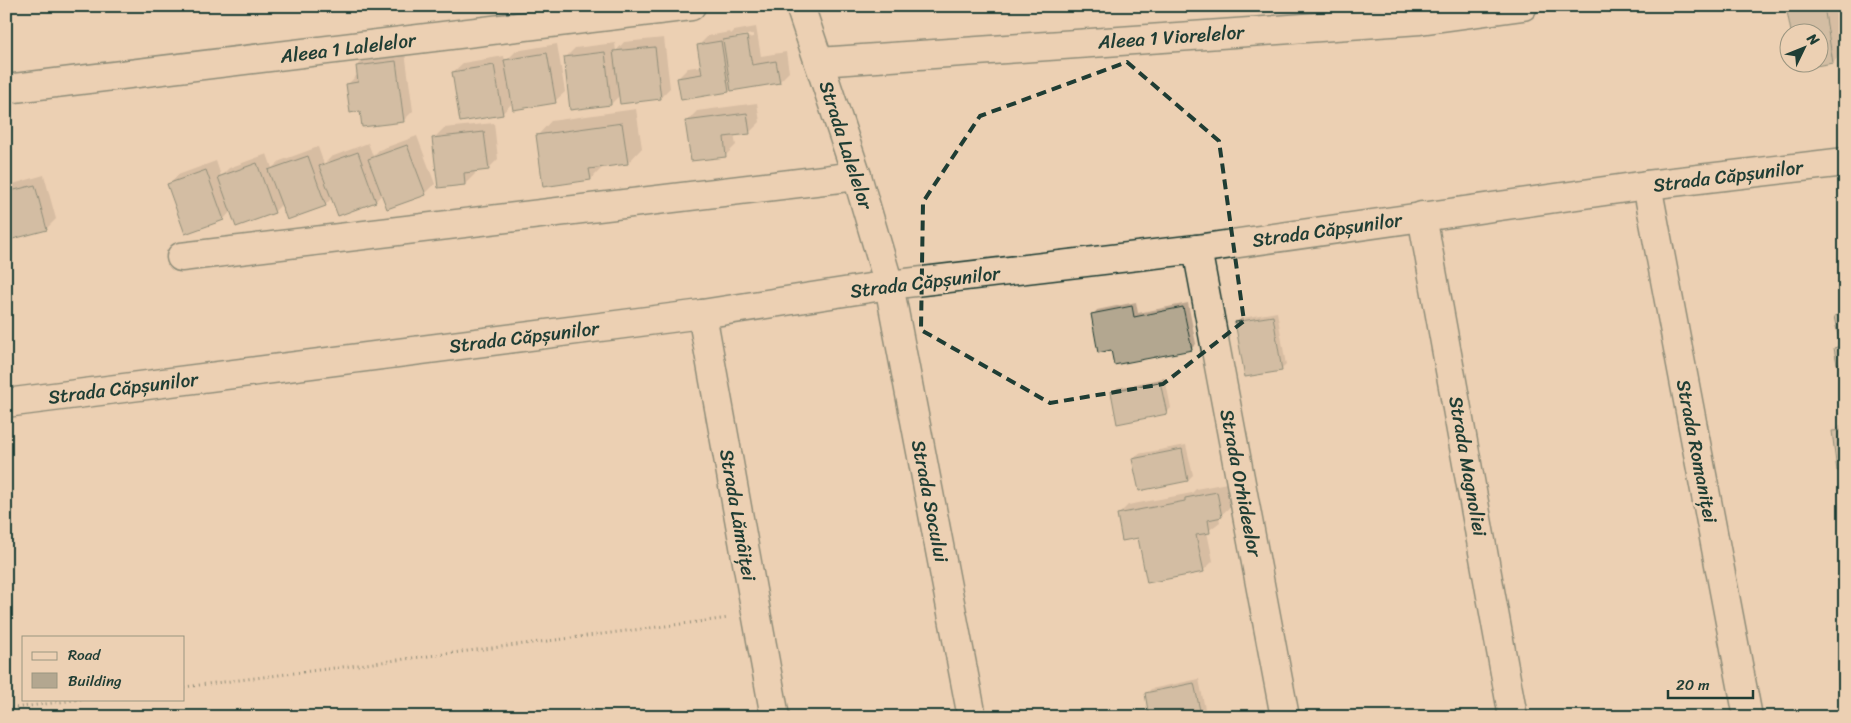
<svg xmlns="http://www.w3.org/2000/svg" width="1851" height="723" font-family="Sriracha,sans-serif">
<rect width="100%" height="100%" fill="#ecd0b3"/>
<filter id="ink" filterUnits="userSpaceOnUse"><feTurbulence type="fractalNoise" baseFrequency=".02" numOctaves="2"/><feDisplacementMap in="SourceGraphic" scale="10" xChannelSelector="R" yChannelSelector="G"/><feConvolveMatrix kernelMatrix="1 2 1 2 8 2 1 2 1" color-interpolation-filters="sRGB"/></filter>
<g filter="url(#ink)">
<g fill="#0003" fill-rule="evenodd">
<path d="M 1788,6 L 1835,6 L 1843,52 L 1833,62 L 1799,68 L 1818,62 L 1818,32 L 1792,32 Z"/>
<path d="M 756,27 L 761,56 L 786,52 L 789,72 L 779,82 L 732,87 L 729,91 L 678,78 L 688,68 L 702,66 L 698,46 L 708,36 L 730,32 L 731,34 L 734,31 ZM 753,34 L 753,37 L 734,40 L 734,37 Z"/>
<path d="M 664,38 L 670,88 L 660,98 L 620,95 L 611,104 L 571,108 L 565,58 L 575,48 L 615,43 L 616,51 L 624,42 Z"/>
<path d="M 557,44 L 565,92 L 555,101 L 513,102 L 502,114 L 453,72 L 463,63 L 504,56 L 505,62 L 516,51 Z"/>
<path d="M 405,52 L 413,111 L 403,121 L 348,84 L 358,74 L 357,66 L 367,56 Z"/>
<path d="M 757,103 L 760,122 L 750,132 L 734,135 L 736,145 L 726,155 L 687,121 L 697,111 Z"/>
<path d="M 636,109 L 642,148 L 628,163 L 604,166 L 591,179 L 544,186 L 537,136 L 551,121 Z"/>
<path d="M 494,123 L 498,159 L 488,169 L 474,170 L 475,174 L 465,184 L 434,138 L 444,128 Z"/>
<path d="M 417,136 L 435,184 L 425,194 L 382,194 L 376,201 L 338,214 L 332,198 L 325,205 L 282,204 L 274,212 L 231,211 L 224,219 L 186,232 L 169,185 L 178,175 L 216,161 L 221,176 L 229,168 L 267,154 L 272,168 L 280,161 L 318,147 L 324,164 L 331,157 L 368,143 L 373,156 L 379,150 Z"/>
<path d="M 44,175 L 56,219 L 46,229 L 6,225 L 6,186 Z"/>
<path d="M 1136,302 L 1138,313 L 1188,303 L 1196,344 L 1191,349 L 1112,348 L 1093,315 L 1097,310 Z"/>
<path d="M 1845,303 L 1845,361 L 1835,348 L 1841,343 L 1835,317 L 1844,308 Z"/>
<path d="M 1277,312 L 1286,365 L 1281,370 L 1237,322 L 1242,318 Z"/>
<path d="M 1165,378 L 1171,408 L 1166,413 L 1112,393 L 1117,388 Z"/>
<path d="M 1845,421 L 1845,469 L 1833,432 Z"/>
<path d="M 1186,445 L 1193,475 L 1188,480 L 1140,489 L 1133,459 L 1138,454 Z"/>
<path d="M 1227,483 L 1231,506 L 1219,517 L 1220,522 L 1207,532 L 1213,561 L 1203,571 L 1139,537 L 1118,515 L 1128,505 L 1192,493 L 1196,489 Z"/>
<path d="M 1199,679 L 1205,709 L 1200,714 L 1186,717 L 1151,717 L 1146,694 L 1151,689 Z"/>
</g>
<g fill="#b3a790" stroke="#1f3d34">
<path d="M 1786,6 L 1824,6 L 1833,63 L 1798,69 L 1796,62 L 1818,62 L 1818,32 L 1791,32 Z"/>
<path d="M 747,36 L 752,65 L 776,61 L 780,83 L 731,91 L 723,40 Z"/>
<path d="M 721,41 L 729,92 L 681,100 L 677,78 L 702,74 L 697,45 Z"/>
<path d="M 655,47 L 661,99 L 620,104 L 613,51 Z"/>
<path d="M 605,52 L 611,105 L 570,110 L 564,57 Z"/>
<path d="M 547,53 L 556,103 L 513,110 L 504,60 Z"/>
<path d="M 396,61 L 404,122 L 362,127 L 360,111 L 350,113 L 346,84 L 358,82 L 356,66 Z"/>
<path d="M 494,65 L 503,115 L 460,122 L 452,72 Z"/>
<path d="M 747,113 L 750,134 L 724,137 L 726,157 L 691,161 L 685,121 Z"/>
<path d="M 622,123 L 628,164 L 589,169 L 591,180 L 543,187 L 536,135 Z"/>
<path d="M 484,132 L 489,170 L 464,173 L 465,185 L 438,188 L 432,138 Z"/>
<path d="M 407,145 L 426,195 L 387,209 L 368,159 Z"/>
<path d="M 358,152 L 376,202 L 338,216 L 319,166 Z"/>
<path d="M 308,156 L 326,206 L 287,220 L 268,170 Z"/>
<path d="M 257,163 L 275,213 L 236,227 L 218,177 Z"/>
<path d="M 206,170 L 224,220 L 185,234 L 167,184 Z"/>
<path d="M 35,185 L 47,230 L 9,240 L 6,230 L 6,192 Z"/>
<path d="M 1845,303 L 1845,362 L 1837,364 L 1834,348 L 1840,346 L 1834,316 L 1844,314 L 1842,304 Z"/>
<path d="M 1132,306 L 1134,317 L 1183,307 L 1192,350 L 1114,365 L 1111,350 L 1098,353 L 1091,314 Z"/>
<path d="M 1273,316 L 1282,371 L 1245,377 L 1235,322 Z"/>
<path d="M 1160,382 L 1167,414 L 1117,424 L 1111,392 Z"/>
<path d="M 1845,430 L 1845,470 L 1837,471 L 1832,431 Z"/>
<path d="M 1182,449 L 1188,481 L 1139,491 L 1132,459 Z"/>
<path d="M 1217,492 L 1222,517 L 1208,520 L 1210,533 L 1196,535 L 1204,572 L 1147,583 L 1138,538 L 1122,541 L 1117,514 L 1185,501 L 1185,498 Z"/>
<path d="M 1194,683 L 1201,715 L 1149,717 L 1145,693 Z"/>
</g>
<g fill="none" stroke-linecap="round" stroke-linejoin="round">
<defs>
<g id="street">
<path d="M 800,6 L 857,176 L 889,285 L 972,717"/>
<path d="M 819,62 L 1420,20 L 1523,6"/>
<path d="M 6,89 L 691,6"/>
<path d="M 1647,185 L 1748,717"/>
<path d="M 1422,216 L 1513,717"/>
<path d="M 1197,249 L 1285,717"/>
<path d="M 181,257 L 857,176"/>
<path d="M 702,314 L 775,717"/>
</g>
<path id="secondary" d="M 6,403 L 702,314 L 889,285 L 1197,249 L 1647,185 L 1845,162"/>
</defs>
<use href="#street" stroke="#1f3d34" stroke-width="31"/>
<use href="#secondary" stroke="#1f3d34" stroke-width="31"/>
<g stroke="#1f3d34" stroke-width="3" stroke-dasharray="1 4" stroke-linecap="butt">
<path d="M 184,687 L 729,618"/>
<path d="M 6,709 L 83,699"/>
</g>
<use href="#street" stroke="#ecd0b3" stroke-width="28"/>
<use href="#secondary" stroke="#ecd0b3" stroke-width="28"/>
</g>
</g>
<path d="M0 0H1851V723H0ZM 1127,62 L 1219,141 L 1244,321 L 1163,384 L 1050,403 L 921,330 L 923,202 L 980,116 Z" fill="#ecd0b3" fill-opacity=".55" fill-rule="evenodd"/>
<path fill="none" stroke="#1f3d34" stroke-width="4" stroke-dasharray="10 6" stroke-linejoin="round" d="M 1127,62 L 1219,141 L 1244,321 L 1163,384 L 1050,403 L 921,330 L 923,202 L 980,116 Z"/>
<g text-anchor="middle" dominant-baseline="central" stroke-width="4.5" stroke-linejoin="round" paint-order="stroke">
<g font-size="19" fill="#1f3d34" stroke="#ecd0b3">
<text transform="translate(1171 37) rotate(-4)">Aleea 1 Viorelelor</text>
<text transform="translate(348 48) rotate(-7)">Aleea 1 Lalelelor</text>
<text transform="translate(846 145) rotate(72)">Strada Lalelelor</text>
<text transform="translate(1728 176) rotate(-7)">Strada Căpșunilor</text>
<text transform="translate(1327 230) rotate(-8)">Strada Căpșunilor</text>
<text transform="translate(925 282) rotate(-7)">Strada Căpșunilor</text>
<text transform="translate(524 337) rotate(-7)">Strada Căpșunilor</text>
<text transform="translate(123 388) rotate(-7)">Strada Căpșunilor</text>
<text transform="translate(1697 451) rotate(79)">Strada Romaniței</text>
<text transform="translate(1468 466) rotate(80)">Strada Magnoliei</text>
<text transform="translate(1241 483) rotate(79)">Strada Orhideelor</text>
<text transform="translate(930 501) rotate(79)">Strada Socului</text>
<text transform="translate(738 515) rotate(80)">Strada Lămâiței</text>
</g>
</g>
<rect width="1851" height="723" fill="none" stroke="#ecd0b3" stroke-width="25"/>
<rect x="12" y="12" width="1826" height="698" fill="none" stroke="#1f3d34" stroke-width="2" filter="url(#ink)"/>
<rect x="22" y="636" width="162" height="65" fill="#ecd0b3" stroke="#9a9580"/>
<rect x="32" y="652" width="25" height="8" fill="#ecd0b3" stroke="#9a9580"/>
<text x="68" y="660" font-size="15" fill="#1f3d34">Road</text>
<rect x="32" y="673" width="25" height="15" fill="#b3a790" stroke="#9a9580"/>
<text x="68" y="686" font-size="15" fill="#1f3d34">Building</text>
<g transform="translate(1804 48) rotate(47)"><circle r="24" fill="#ecd0b3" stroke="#9a9580"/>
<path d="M0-4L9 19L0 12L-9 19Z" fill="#1f3d34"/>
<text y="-8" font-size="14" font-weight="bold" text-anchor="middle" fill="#1f3d34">N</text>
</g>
<path d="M1668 690v8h85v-8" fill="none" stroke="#1f3d34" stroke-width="2.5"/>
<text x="1676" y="690" font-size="15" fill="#1f3d34" stroke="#ecd0b3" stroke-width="4" paint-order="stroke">20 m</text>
</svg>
